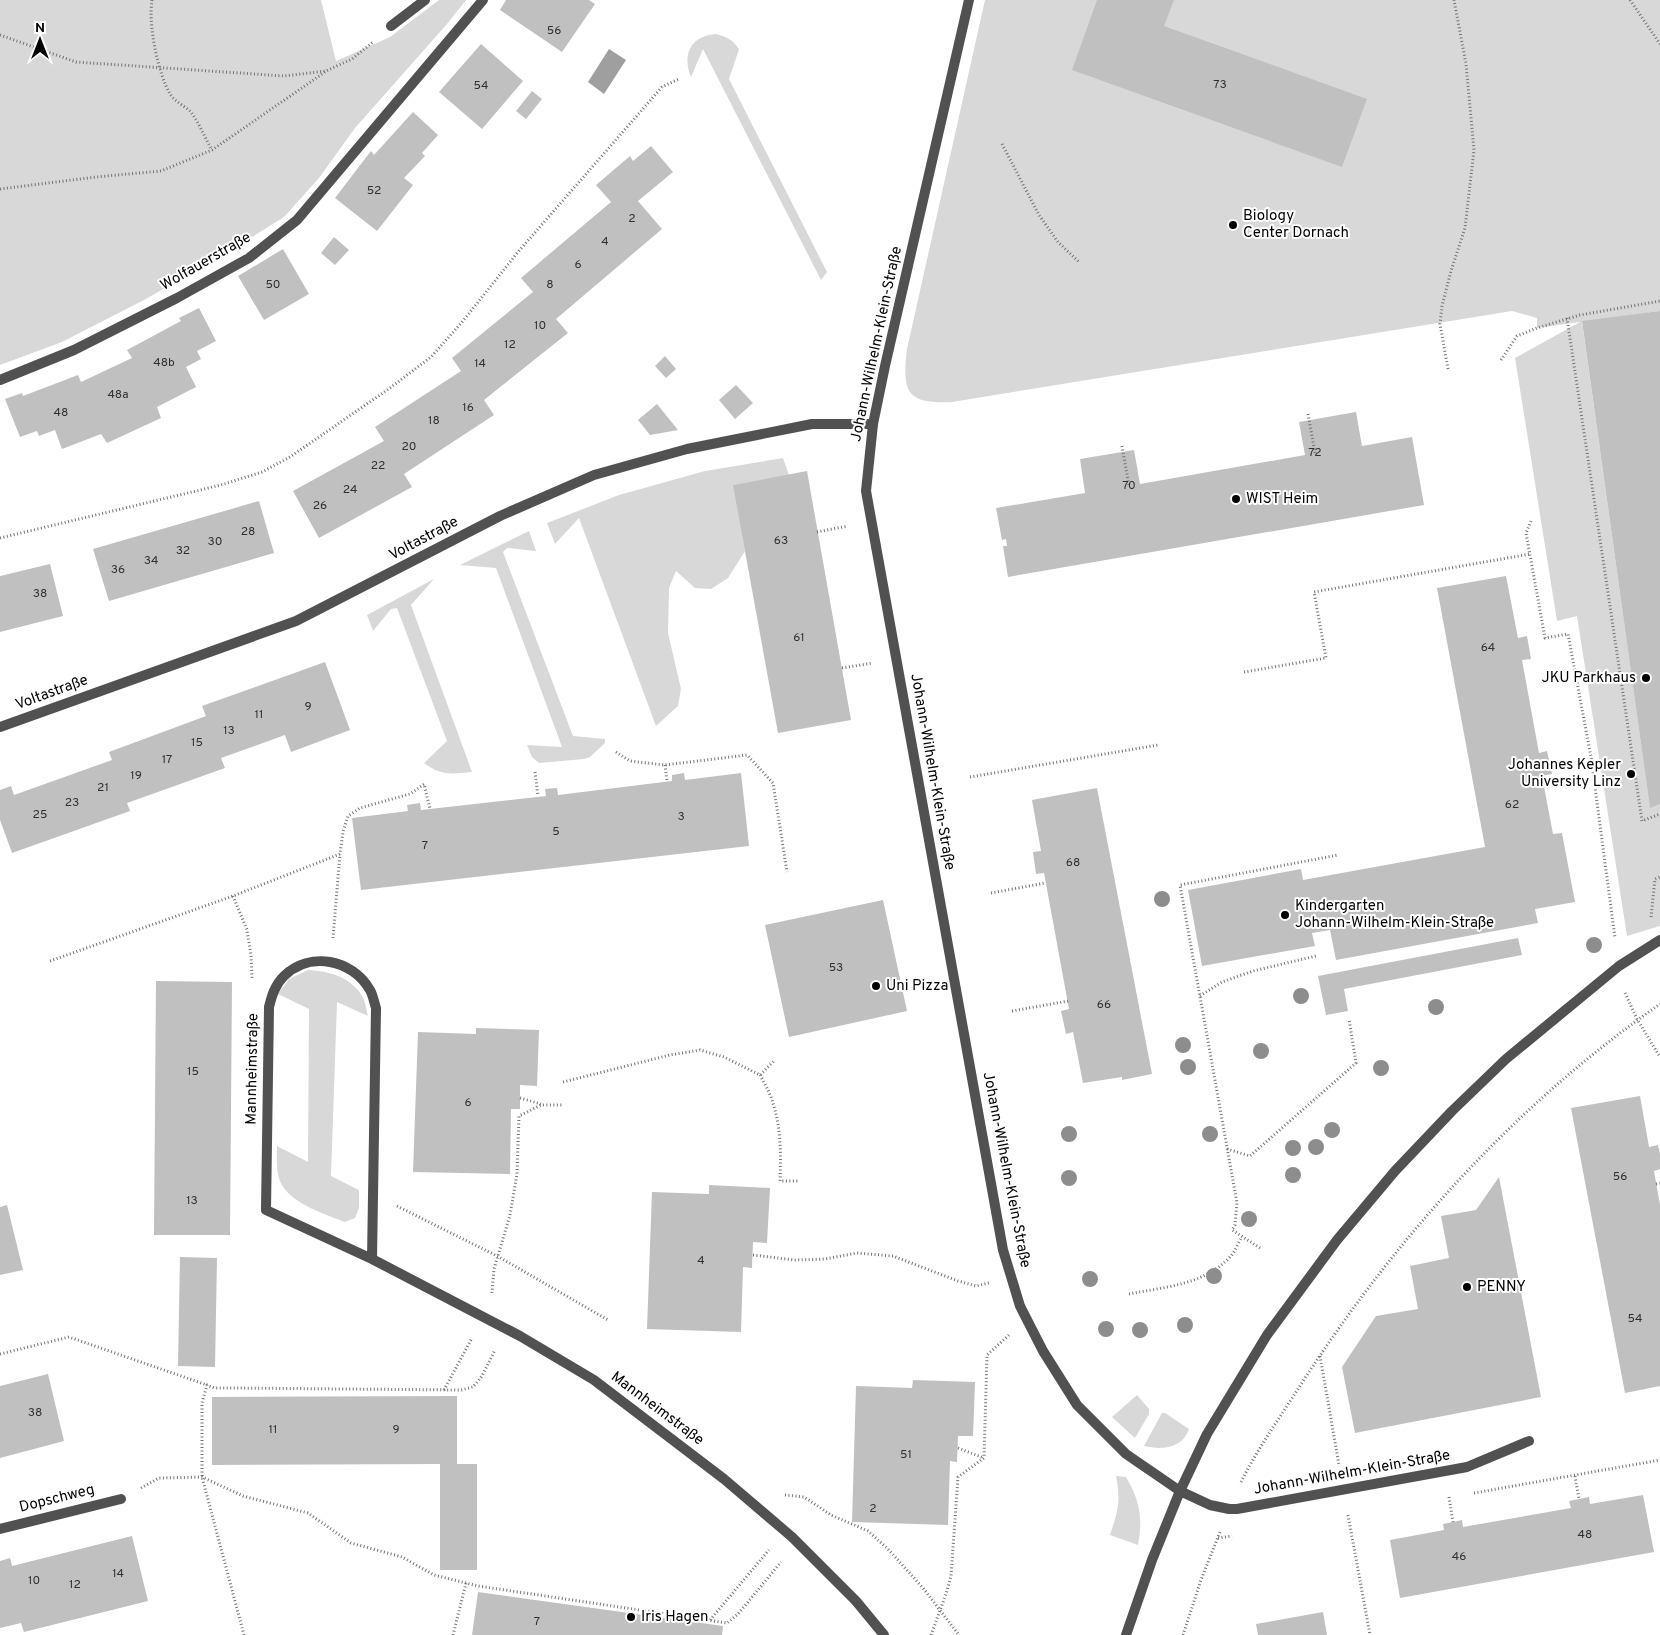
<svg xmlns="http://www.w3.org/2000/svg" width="1660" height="1635" font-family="Overpass,sans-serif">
<rect width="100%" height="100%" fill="#fff"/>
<g fill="#d8d8d8">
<path d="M 0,0 L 321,0 L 336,61 L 390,37 L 439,0 L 466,0 L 447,24 L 355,128 L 319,178 L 284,217 L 223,255 L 144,300 L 62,342 L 0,365 Z"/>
<path d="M 985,0 L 1660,0 L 1660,311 L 1582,322 L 1650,807 L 1660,804 L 1660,926 L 1627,936 L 1577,616 L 1557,621 L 1515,358 L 1580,322 L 1537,328 L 1537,318 L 1512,311 L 952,402 C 906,404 902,392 907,349 Z"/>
<path d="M 716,34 C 727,37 733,40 739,49 L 729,79 L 827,272 L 821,280 L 703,49 L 691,77 C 682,55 690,36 716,34 Z"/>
<path d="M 783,458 L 789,475 L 734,485 L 745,551 L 728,578 L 711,589 L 695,588 L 676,571 L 669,588 L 668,633 L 681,689 L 678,706 L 656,726 L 579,518 L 555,544 L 547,523 L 619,495 L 705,471 Z"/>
<path d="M 529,531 L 536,551 L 507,548 L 503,552 L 573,736 L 605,739 L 605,743 L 590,757 L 584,759 L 539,763 L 532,757 L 527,745 L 562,747 L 496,568 L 460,565 Z"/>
<path d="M 434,579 L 411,605 L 472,772 C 452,774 441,776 424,763 L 447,741 L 397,608 L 391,609 L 373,631 L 367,615 Z"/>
<path d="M 308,970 C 329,971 351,977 362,996 C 366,1002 366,1010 368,1016 L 337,1002 L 331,1176 L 359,1190 L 359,1208 L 355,1218 L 345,1222 C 322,1213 282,1201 278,1174 C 276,1165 277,1155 277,1146 L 308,1162 L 309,1009 L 278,994 L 289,979 Z"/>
<path d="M 1137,1395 L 1149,1409 L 1149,1414 L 1135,1438 L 1112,1417 Z"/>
<path d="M 1162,1413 L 1165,1413 L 1189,1429 C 1182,1449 1162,1450 1144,1446 Z"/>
<path d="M 1116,1476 L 1126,1477 C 1140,1501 1143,1518 1138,1545 L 1110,1535 C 1118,1510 1121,1503 1116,1476 Z"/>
</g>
<path fill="#9f9f9f" d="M 609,49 L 626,60 L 604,94 L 588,82 Z"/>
<g fill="#c0c0c0">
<path d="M 506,0 L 589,0 L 595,4 L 562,52 L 500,10 Z"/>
<path d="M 1097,0 L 1174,0 L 1164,26 L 1367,99 L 1342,167 L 1072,70 Z"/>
<path d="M 481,44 L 523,81 L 482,129 L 439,92 Z"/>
<path d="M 532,91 L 542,99 L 526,119 L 516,111 Z"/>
<path d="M 413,112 L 438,135 L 422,153 L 425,156 L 404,178 L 413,185 L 377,231 L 335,198 L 371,151 L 374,155 Z"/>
<path d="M 651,146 L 673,172 L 638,201 L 662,229 L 556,319 L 568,333 L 484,400 L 494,415 L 404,474 L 412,487 L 319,538 L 293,491 L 384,441 L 375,427 L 461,371 L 452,358 L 533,292 L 521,278 L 611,202 L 596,185 L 630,156 L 633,161 Z"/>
<path d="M 334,237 L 349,250 L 335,265 L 321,253 Z"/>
<path d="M 283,249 L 309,294 L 264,320 L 238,276 Z"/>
<path d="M 199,308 L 216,341 L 197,351 L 201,359 L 186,367 L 196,387 L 157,407 L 161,418 L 107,443 L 101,434 L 62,449 L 55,430 L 39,436 L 37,431 L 20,437 L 5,399 L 22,393 L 23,396 L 78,375 L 81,382 L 132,358 L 127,350 L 181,321 L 179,318 Z"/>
<path d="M 1660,311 L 1660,804 L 1650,808 L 1582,321 Z"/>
<path d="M 665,356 L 676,369 L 666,378 L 655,366 Z"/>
<path d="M 736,385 L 753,403 L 735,419 L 719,400 Z"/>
<path d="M 657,404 L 678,430 L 650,435 L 638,420 Z"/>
<path d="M 1356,412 L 1362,446 L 1412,437 L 1424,505 L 1008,577 L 1003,546 L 1007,546 L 1006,539 L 1002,540 L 996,508 L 1085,493 L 1080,459 L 1134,450 L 1140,484 L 1305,455 L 1299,422 Z"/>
<path d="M 807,471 L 851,720 L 778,733 L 733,485 Z"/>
<path d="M 259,501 L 274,553 L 109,601 L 93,549 Z"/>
<path d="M 50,564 L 63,616 L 0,632 L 0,576 Z"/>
<path d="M 1506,576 L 1518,638 L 1527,636 L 1531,659 L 1522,660 L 1539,753 L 1547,751 L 1552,774 L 1542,776 L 1553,834 L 1562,833 L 1575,902 L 1535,909 L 1538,923 L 1336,960 L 1330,930 L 1312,933 L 1315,946 L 1202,966 L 1188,890 L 1301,869 L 1303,880 L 1485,847 L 1437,588 Z"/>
<path d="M 325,662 L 350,730 L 291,752 L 285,735 L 221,758 L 225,768 L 127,803 L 130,811 L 12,853 L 0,820 L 0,790 L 11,786 L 14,795 L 112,760 L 109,752 L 206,716 L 202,706 Z"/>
<path d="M 684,773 L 685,780 L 741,773 L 749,846 L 361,890 L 352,818 L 408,811 L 407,805 L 420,803 L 421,810 L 546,796 L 545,789 L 557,788 L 558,795 L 672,781 L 672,775 Z"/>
<path d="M 1097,788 L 1152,1074 L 1122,1080 L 1122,1077 L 1083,1083 L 1073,1032 L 1066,1034 L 1061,1011 L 1069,1009 L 1044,873 L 1036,874 L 1033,852 L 1041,851 L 1032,800 Z"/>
<path d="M 883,900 L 907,1011 L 789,1037 L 765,925 Z"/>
<path d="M 1518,938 L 1522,955 L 1344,989 L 1348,1011 L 1326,1015 L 1318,976 Z"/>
<path d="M 156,981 L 232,982 L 230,1235 L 154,1235 Z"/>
<path d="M 476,1028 L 539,1030 L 537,1086 L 520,1085 L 520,1109 L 511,1109 L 510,1174 L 413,1172 L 418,1032 L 476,1034 Z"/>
<path d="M 1640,1096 L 1649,1147 L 1658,1145 L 1660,1154 L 1660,1169 L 1654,1171 L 1660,1205 L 1660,1386 L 1625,1393 L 1571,1108 Z"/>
<path d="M 1499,1177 L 1541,1397 L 1355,1433 L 1342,1367 L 1376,1316 L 1418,1309 L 1410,1266 L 1449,1258 L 1441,1216 L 1476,1210 Z"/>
<path d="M 709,1185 L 770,1188 L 767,1243 L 753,1242 L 752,1268 L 743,1267 L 741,1332 L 647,1329 L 652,1192 L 709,1194 Z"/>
<path d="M 7,1205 L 23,1270 L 0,1275 L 0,1207 Z"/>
<path d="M 180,1257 L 217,1258 L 215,1367 L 178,1366 Z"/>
<path d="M 48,1374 L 64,1441 L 0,1458 L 0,1386 Z"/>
<path d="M 913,1380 L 975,1382 L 973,1436 L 958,1436 L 957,1462 L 950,1461 L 948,1525 L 852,1522 L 856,1386 L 912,1388 Z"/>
<path d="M 457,1396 L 457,1464 L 477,1464 L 477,1570 L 440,1570 L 440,1464 L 212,1465 L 212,1397 Z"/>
<path d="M 1643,1495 L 1654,1552 L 1400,1598 L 1390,1540 L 1444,1530 L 1443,1524 L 1453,1522 L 1462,1520 L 1463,1527 L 1571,1508 L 1569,1501 L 1589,1497 L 1590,1504 Z"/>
<path d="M 132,1536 L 148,1601 L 24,1632 L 21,1623 L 0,1628 L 0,1561 L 10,1558 L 12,1566 Z"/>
<path d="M 478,1592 L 723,1626 L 722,1635 L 472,1635 Z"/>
<path d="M 1323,1612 L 1327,1635 L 1258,1635 L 1256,1624 Z"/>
</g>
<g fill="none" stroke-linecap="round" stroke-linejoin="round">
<g stroke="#737373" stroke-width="3" stroke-dasharray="1 2.5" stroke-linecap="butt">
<path d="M 152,0 C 148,25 158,73 170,94 C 175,102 185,106 191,112 C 199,123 205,138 212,150"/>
<path d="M 1630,0 L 1660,44"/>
<path d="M 0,35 L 76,62 L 284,76 L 326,71 L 352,59 L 373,42"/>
<path d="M 1002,144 L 1039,215 L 1058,242 L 1079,262"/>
<path d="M 0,189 L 96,177 L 161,171 L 212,150 L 325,72"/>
<path d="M 1567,318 L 1642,821 L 1660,814"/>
<path d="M 1501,360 L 1517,336 L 1537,328 L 1580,315 L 1660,301"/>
<path d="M 1448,369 L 1440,324 L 1442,306 L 1451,271 L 1465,228 L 1474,150 L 1466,64 L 1454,0"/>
<path d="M 1308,414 L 1315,453"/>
<path d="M 1122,446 L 1129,486"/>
<path d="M 1531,521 L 1526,533 L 1545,638 L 1568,634 L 1591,757 L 1615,938"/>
<path d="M 817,532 L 848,526"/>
<path d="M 0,538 L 221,485 L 262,472 L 290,457 L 390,388 L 431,357 L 463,321 L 518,252 L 662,87 L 679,79"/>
<path d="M 842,668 L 873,663"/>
<path d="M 1244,672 L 1326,658 L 1314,592 L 1530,554"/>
<path d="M 616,752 L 630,761 L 665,765 L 747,755 L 773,783 L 787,872"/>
<path d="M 665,765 L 667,781"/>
<path d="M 535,772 L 538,796"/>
<path d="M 970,777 L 1158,745"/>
<path d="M 991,893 L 1045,883"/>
<path d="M 233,896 L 247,930 L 251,955 L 252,978"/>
<path d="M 1651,917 L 1655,879 L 1660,877"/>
<path d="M 333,938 L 340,854"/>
<path d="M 50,961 L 233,896 L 340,854 L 343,832 L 348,816 L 360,808 L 410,794 L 424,784 L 430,809"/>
<path d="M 1625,993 L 1637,1019 L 1660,1057"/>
<path d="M 1200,996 L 1222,982 L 1253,971 L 1316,956"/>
<path d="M 1012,1011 L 1068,1001"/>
<path d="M 760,1075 C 765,1084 770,1093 773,1103 C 781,1128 781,1155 780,1181 L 798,1181"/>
<path d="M 563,1082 L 670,1055 L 700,1050 L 724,1057 L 760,1075 L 774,1061"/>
<path d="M 520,1098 L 541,1104"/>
<path d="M 1227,1149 L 1250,1156 L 1356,1063 L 1349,1019"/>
<path d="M 1656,1184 L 1660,1183"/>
<path d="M 397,1206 L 499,1257 L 608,1320"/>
<path d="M 1260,1248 L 1232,1230 L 1235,1225 L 1237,1203 L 1180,885 L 1338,855"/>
<path d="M 753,1255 L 794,1260 L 825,1259 L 857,1253 L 893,1256 L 958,1281 L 976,1286 L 989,1283"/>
<path d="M 492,1293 L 494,1269 L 510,1215 L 517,1174 L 519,1116 L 541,1105 L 562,1105"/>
<path d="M 1129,1294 C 1164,1287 1204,1285 1230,1257 C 1235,1252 1238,1243 1242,1237"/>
<path d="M 0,1354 L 69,1337 L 207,1385"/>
<path d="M 1320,1356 L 1339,1465"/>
<path d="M 444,1390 L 472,1338"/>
<path d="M 958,1448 L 984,1458"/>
<path d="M 1575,1476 L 1579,1499"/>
<path d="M 1241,1482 C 1257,1450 1278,1420 1298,1389 C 1394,1239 1514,1106 1660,1004"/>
<path d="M 141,1488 L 159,1478 L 202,1477 L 243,1496 L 308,1513 L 351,1543 L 402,1557 L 434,1575 L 478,1586 L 727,1623 L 738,1614 L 781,1562"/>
<path d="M 1474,1493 L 1660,1460"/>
<path d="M 785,1495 L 804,1497 L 831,1515 L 868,1531 L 888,1549 L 923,1588 L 959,1635"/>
<path d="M 1449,1497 L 1453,1522"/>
<path d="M 1348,1515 L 1370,1635"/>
<path d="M 1218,1538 L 1232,1536"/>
<path d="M 710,1620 L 769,1550"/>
<path d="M 244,1635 L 202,1477 L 202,1403 L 207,1385 L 214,1388 L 230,1388 L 461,1390 L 473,1387 L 482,1376 L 495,1350"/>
<path d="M 453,1635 L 466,1583"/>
<path d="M 931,1635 L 946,1594 L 951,1576 L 958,1477 L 984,1458 L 987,1355 L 1009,1335"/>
<path d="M 1183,1635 L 1201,1580 L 1220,1532"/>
</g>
<path stroke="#515151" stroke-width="10" d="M 391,26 L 425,0"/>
<g stroke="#515151" stroke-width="10">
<path d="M 969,0 L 885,366 L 873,424 L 866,491 L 1003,1250 L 1020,1306 L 1043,1351 L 1077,1405 L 1126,1454 L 1180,1491 L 1210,1505 L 1229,1509 L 1237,1509 L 1467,1467 L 1529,1441"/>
<path d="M 0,380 L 74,350 L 177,298 L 249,258 L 297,220 L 483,0"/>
<path d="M 0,727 L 296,621 L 500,516 L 594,475 L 687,449 L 812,424 L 873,424"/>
<path d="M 372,1259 L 376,1008 C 374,1002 373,995 370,990 C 352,959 310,951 284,976 C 275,985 272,995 269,1007 L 266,1210 L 372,1259 L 520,1336 L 594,1380 L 724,1479 L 792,1537 L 856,1601 L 884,1635"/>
<path d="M 0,1529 L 121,1499"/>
<path d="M 1126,1635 L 1152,1560 L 1180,1491 L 1207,1434 L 1267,1335 L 1337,1240 L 1395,1171 L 1452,1111 L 1506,1059 L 1619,966 L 1660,940"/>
</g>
</g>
<g fill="#8d8d8d">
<circle cx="1162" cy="899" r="8"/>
<circle cx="1594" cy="945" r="8"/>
<circle cx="1301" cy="996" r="8"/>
<circle cx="1436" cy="1007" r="8"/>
<circle cx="1183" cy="1045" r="8"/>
<circle cx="1261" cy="1051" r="8"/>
<circle cx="1188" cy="1067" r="8"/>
<circle cx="1381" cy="1068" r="8"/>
<circle cx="1332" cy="1130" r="8"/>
<circle cx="1069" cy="1134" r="8"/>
<circle cx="1210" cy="1134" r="8"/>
<circle cx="1316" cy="1147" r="8"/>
<circle cx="1293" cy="1148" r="8"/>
<circle cx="1293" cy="1175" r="8"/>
<circle cx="1069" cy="1178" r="8"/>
<circle cx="1249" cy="1219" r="8"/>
<circle cx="1214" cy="1276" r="8"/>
<circle cx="1090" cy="1279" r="8"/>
<circle cx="1185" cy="1325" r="8"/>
<circle cx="1106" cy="1329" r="8"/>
<circle cx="1140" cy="1330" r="8"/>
</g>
<g fill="#000" stroke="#fff" stroke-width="2">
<circle cx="1233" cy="225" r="5"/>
<circle cx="1236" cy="499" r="5"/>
<circle cx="1646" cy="678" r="5"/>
<circle cx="1631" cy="774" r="5"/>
<circle cx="1285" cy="915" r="5"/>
<circle cx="876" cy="986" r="5"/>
<circle cx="1467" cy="1287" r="5"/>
<circle cx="631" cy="1617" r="5"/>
</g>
<g text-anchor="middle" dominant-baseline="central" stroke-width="4" stroke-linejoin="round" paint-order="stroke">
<g font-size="12" fill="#303030">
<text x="554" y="31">56</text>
<text x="1220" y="85">73</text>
<text x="481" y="86">54</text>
<text x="374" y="191">52</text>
<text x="632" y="219">2</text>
<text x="605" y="242">4</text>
<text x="578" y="265">6</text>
<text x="273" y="285">50</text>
<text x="550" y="285">8</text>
<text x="540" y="326">10</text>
<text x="510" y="345">12</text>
<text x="164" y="363">48b</text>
<text x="480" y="364">14</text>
<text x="118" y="395">48a</text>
<text x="468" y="408">16</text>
<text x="61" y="413">48</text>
<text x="434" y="421">18</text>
<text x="409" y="447">20</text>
<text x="1315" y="453">72</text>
<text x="378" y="466">22</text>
<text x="1129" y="486">70</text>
<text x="350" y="490">24</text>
<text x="320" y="506">26</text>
<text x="248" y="532">28</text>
<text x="781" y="541">63</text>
<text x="215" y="542">30</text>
<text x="183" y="551">32</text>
<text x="151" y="561">34</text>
<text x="118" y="570">36</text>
<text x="40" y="594">38</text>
<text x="799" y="638">61</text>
<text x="1488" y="648">64</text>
<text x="308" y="707">9</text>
<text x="259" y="715">11</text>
<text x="229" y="731">13</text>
<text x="197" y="743">15</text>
<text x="167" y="760">17</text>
<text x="136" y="776">19</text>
<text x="103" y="788">21</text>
<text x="72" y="803">23</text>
<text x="1512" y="805">62</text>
<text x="40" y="815">25</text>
<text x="681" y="817">3</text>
<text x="556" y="832">5</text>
<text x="425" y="846">7</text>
<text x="1073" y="863">68</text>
<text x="836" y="968">53</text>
<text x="1104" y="1005">66</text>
<text x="193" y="1072">15</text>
<text x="468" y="1103">6</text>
<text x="1620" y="1177">56</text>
<text x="192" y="1201">13</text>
<text x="701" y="1261">4</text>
<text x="1635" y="1319">54</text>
<text x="35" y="1413">38</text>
<text x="273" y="1430">11</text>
<text x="396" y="1430">9</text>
<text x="906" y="1455">51</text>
<text x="873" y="1509">2</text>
<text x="1585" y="1535">48</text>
<text x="1459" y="1557">46</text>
<text x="118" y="1574">14</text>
<text x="34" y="1581">10</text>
<text x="75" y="1585">12</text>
<text x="537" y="1622">7</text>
</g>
<g font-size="15" fill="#000" stroke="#fff" text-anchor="start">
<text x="1243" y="216">Biology<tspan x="1243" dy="17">Center Dornach</tspan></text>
<text x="1246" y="499">WIST Heim</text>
<text x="1636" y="678" text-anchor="end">JKU Parkhaus</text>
<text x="1621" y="765" text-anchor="end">Johannes Kepler<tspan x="1621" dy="17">University Linz</tspan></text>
<text x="1295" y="906">Kindergarten<tspan x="1295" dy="17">Johann-Wilhelm-Klein-Straße</tspan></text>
<text x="886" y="986">Uni Pizza</text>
<text x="1477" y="1287">PENNY</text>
<text x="641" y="1617">Iris Hagen</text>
</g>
<g font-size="15" fill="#000" stroke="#fff">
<text transform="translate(206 262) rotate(-30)">Wolfauerstraße</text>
<text transform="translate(877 344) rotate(-78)">Johann-Wilhelm-Klein-Straße</text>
<text transform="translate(424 539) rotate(-28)">Voltastraße</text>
<text transform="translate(52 693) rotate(-20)">Voltastraße</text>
<text transform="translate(932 772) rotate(80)">Johann-Wilhelm-Klein-Straße</text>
<text transform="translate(253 1069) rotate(-89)">Mannheimstraße</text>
<text transform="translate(1006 1170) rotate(79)">Johann-Wilhelm-Klein-Straße</text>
<text transform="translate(657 1409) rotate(37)">Mannheimstraße</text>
<text transform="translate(1352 1473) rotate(-10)">Johann-Wilhelm-Klein-Straße</text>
<text transform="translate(57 1499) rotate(-14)">Dopschweg</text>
</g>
</g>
<g transform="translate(40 40)" stroke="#ffffff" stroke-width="4" paint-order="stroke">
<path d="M0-4L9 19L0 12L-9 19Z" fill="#000000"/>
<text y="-8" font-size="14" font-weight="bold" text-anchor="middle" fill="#000000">N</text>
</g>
</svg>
